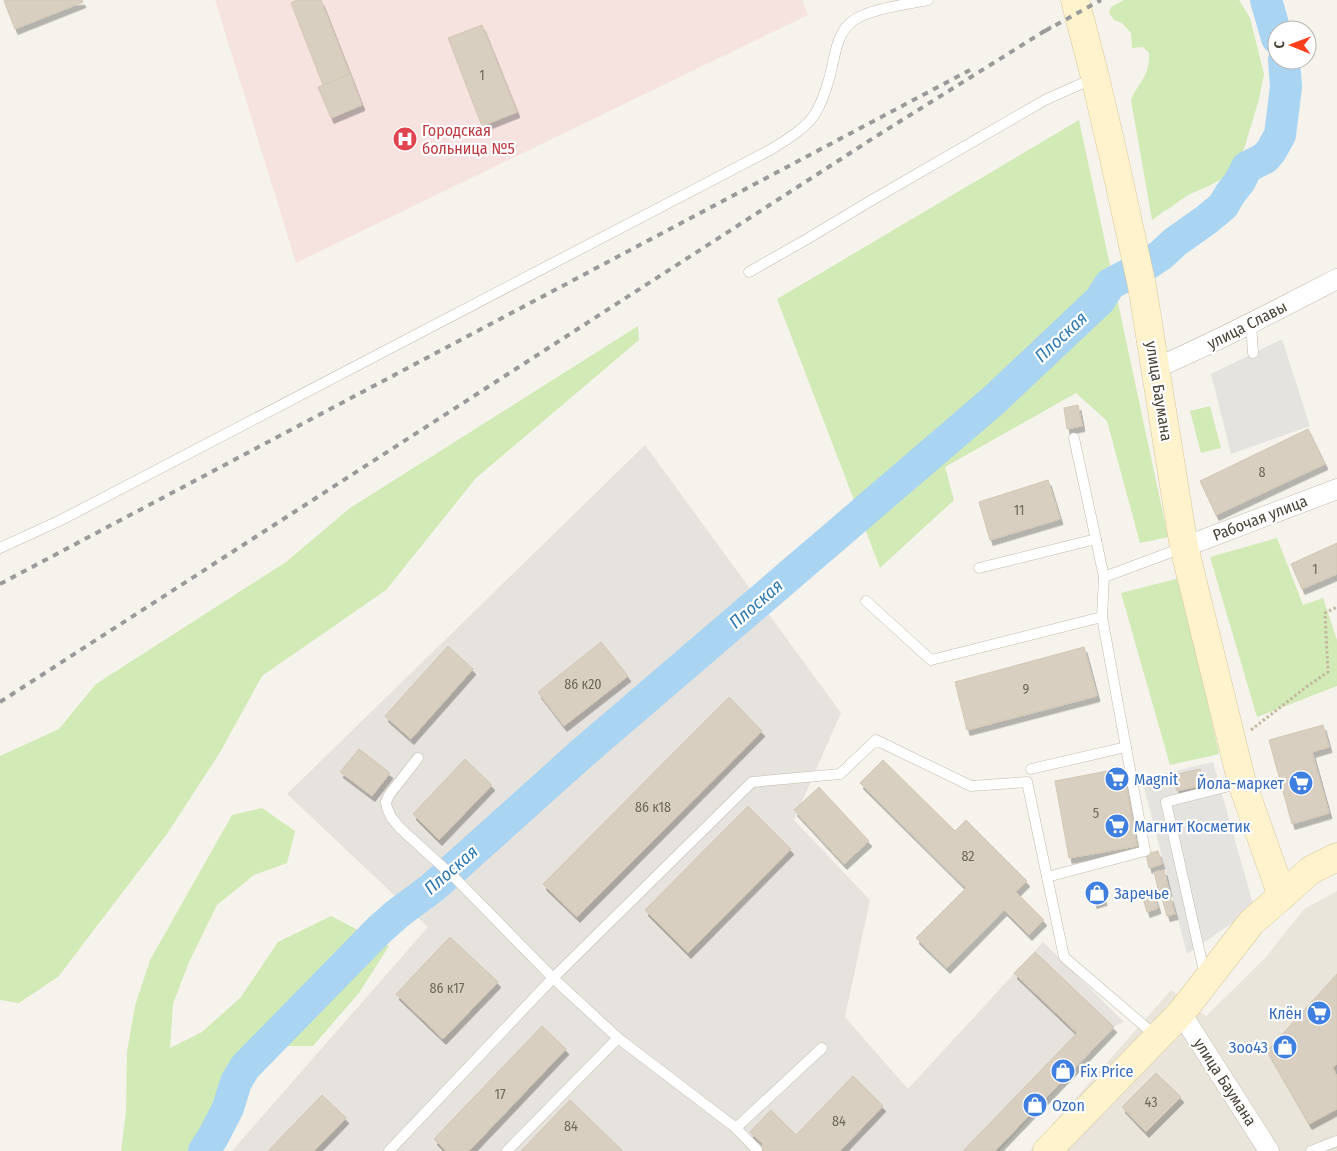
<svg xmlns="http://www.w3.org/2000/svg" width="1337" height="1151" font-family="'Fira Sans Condensed',sans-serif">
<defs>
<filter id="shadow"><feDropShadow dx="3" dy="5.5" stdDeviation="0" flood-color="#0004"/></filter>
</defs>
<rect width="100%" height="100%" fill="#f6f3ec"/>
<path fill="#eae5da" d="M 1337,891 L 1337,1151 L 1029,1151 L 1171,990 L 1206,1016 L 1265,958 L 1304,909 Z"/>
<path fill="#e6e2dd" d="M 645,445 L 841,713 L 794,820 L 870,900 L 845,1017 L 908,1089 L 1043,942 L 1124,1022 L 1113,1027 L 1000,1151 L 232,1151 L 428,927 L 287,794 Z"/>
<path fill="#f6e3e0" d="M 215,0 L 802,0 L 808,15 L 296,263 Z"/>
<g fill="#d2eab5">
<path d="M 1124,0 L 1239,0 L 1250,18 L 1264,74 L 1259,99 L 1244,149 L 1237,163 L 1225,177 L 1209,186 L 1190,194 L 1179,201 L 1170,208 L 1164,211 L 1152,220 L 1131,100 C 1139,81 1150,77 1149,53 L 1143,47 L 1132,48 L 1131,33 L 1122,23 L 1114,20 L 1109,13 L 1111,7 Z"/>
<path d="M 1079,120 L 1168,537 L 1140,543 L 1107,421 L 1076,393 L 945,467 L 954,500 L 880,568 L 777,299 Z"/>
<path d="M 638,326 L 639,340 L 476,478 L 386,590 L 262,676 L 219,754 L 167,834 L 58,977 L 19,1003 L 0,1000 L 0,756 L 59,729 L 96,684 L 286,562 L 350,508 Z"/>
<path d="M 1210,406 L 1221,448 L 1201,453 L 1190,411 Z"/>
<path d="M 1277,538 L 1303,605 L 1323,598 L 1337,640 L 1337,686 L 1257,717 L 1210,557 Z"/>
<path d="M 1180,578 L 1219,754 L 1170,765 L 1121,593 Z"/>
<path d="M 262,808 L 295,831 L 287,863 L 254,875 L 217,905 L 189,962 L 173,1004 L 170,1048 L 202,1032 L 241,997 L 278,942 L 331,916 L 389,946 L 359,993 L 313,1046 L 285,1046 L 251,1074 L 231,1123 L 215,1151 L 121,1151 L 126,1112 L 127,1052 L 135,1006 L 150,960 L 232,815 Z"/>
</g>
<g fill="#e5e3e0">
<path d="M 1282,339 L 1310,426 L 1231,454 L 1211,374 Z"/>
<path d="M 1213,762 L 1254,908 L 1187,954 L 1142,779 Z"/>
</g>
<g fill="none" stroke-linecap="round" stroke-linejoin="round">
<g stroke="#a9d4f2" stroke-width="32">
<path d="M 1266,0 L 1277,38"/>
<path d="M 204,1151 L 213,1137 L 228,1108 L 236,1082 L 245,1067 L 379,930 L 397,914 L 432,888 L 580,755 L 994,400 L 1100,300 L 1110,284 L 1143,267 L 1161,255 L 1175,242 L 1206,220 L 1223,206 L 1230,194 L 1240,181 L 1247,167 L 1265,158 L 1271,151 L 1280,135 L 1286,87 L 1284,60"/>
</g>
</g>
<g fill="#d8cfc1" stroke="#d3c7b4" filter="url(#shadow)">
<path d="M 7,0 L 82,0 L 83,2 L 15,29 L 4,1 Z"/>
<path d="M 297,0 L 321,0 L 350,74 L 323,85 L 291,3 Z"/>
<path d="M 482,25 L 517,112 L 482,126 L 448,38 Z"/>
<path d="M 350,74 L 362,105 L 331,118 L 318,87 Z"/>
<path d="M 1078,405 L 1082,426 L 1067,429 L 1064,408 Z"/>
<path d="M 1308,429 L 1325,464 L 1216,515 L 1200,481 Z"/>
<path d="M 1048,480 L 1060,519 L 990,540 L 979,502 Z"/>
<path d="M 1337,543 L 1337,574 L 1302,589 L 1291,564 Z"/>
<path d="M 601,642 L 628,676 L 564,726 L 538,692 Z"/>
<path d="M 448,646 L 473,669 L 411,739 L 385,716 Z"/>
<path d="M 1084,647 L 1097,696 L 967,730 L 955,682 Z"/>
<path d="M 729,697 L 762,731 L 577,917 L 543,884 Z"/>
<path d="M 1323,725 L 1329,747 L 1312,752 L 1329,813 L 1292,824 L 1269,740 Z"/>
<path d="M 359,749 L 390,773 L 372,796 L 340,772 Z"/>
<path d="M 465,759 L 492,785 L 439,840 L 413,814 Z"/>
<path d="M 883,760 L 955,831 L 966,820 L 1027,881 L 1016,892 L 1044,920 L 1029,935 L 1004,910 L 947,968 L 916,938 L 966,888 L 860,783 Z"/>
<path d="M 1123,768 L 1137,846 L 1069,858 L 1055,781 Z"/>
<path d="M 1200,769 L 1204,785 L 1177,791 L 1173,775 Z"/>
<path d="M 819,787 L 869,841 L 844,864 L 794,810 Z"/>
<path d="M 748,806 L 791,849 L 688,953 L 645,910 Z"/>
<path d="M 1158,851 L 1162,864 L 1149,868 L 1146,854 Z"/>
<path d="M 1164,870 L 1169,891 L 1159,893 L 1154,872 Z"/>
<path d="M 1100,883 L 1104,900 L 1094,903 L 1090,886 Z"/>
<path d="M 1154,895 L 1158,908 L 1147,912 L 1143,898 Z"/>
<path d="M 1170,896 L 1175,914 L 1167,916 L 1162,898 Z"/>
<path d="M 450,937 L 498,982 L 443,1039 L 396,994 Z"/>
<path d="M 1035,952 L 1114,1027 L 995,1151 L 963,1151 L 1077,1033 L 1014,973 Z"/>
<path d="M 1337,974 L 1337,1064 L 1333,1068 L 1337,1077 L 1337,1109 L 1309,1124 L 1267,1051 Z"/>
<path d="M 542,1026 L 566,1049 L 469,1151 L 446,1151 L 434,1139 Z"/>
<path d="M 1156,1073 L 1181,1097 L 1146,1132 L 1122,1107 Z"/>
<path d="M 853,1076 L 883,1106 L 840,1151 L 756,1151 L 763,1144 L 750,1132 L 771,1110 L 796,1135 Z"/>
<path d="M 322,1095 L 346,1118 L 314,1151 L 268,1151 Z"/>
<path d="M 570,1100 L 623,1151 L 521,1151 Z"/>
</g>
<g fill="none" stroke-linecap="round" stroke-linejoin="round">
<defs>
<g id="lane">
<path d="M 749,272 L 807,239 L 872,200 L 1045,100 L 1094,78"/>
<path d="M 1251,324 L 1253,353"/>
<path d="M 1074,438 L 1104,577"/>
<path d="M 0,548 L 61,520 L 770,150 C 786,140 804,130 815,114 C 821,104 826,90 829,79 C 835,59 835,33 854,20 C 870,9 908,4 928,0"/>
<path d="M 979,568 L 1096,539"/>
<path d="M 866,601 L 931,660 L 1102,617"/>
<path d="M 1031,769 L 1126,747"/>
<path d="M 1047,877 L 1145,851 L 1102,617 L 1104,577 L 1182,548"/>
<path d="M 1205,976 L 1166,802 L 1241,783"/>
<path d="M 822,1048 L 736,1128 L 618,1038 L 553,978 L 752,782 L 840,774 L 876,740 L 971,786 L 1027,782 L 1064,957 L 1156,1036"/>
<path d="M 736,1128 L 757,1150"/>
<path d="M 389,1151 L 553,978 L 456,879 L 400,828 L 391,817 L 387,808 L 386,802 L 389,795 L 418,758"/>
<path d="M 507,1151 L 618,1038"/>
<path d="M 1311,1151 L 1337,1141"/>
</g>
<g id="street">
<path d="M 1156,368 C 1218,341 1277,310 1337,279"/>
<path d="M 1184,547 L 1337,489"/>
<path d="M 1181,1013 L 1269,1151"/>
</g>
<g id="secondary">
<path d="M 1075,0 L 1095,77 L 1113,154 L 1142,286 L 1184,547 L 1242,783 L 1282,896"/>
<path d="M 1047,1151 L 1181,1013 L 1251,923 L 1311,870 L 1337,857"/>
</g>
</defs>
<use href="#lane" stroke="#c2bbae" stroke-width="11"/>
<use href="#street" stroke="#c2bbae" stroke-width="21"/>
<use href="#secondary" stroke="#d6c79b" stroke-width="29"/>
<path stroke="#c4b79f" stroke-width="3" stroke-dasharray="2.5 2.5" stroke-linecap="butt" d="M 1251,730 L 1309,685 L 1328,672 L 1325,613 L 1337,607"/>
<use href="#lane" stroke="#fff" stroke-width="10"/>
<use href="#street" stroke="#fff" stroke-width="20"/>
<use href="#secondary" stroke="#fff3cd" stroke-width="28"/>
<g stroke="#9a9a9a" stroke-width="4" stroke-dasharray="6 6" stroke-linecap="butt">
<path d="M 1045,31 L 1101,0"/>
<path d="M 0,584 L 970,70"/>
<path d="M 0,702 L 875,137 L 1051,27"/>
</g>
</g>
<defs>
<symbol id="hospital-disc" viewBox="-11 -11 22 22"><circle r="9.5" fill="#e0444e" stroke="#fff"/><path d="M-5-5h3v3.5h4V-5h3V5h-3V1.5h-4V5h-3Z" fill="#fff"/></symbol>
<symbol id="supermarket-disc" viewBox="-11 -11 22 22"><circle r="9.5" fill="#3f7fe0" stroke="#fff"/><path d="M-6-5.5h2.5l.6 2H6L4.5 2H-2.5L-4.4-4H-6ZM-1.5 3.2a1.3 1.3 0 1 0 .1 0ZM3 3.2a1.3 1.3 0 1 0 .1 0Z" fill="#fff"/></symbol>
<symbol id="shop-disc" viewBox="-11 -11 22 22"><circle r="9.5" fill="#3f7fe0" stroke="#fff"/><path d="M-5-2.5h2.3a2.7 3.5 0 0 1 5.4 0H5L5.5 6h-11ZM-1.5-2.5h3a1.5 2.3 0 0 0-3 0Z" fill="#fff"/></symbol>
</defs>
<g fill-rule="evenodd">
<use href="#hospital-disc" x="391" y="125" width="28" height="28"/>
<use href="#supermarket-disc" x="1103" y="765" width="28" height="28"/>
<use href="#supermarket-disc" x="1287" y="769" width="28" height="28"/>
<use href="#supermarket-disc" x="1103" y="812" width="28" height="28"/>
<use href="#shop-disc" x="1083" y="879" width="28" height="28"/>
<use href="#supermarket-disc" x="1305" y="999" width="28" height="28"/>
<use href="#shop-disc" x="1271" y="1033" width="28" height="28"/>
<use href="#shop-disc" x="1049" y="1057" width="28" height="28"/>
<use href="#shop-disc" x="1021" y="1091" width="28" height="28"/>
</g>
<g text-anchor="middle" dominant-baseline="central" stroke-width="4.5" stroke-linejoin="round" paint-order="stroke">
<g font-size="14" fill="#6e675b">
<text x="482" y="75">1</text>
<text x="1262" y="472">8</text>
<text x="1019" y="510">11</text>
<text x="1315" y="569">1</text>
<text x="583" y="684">86 к20</text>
<text x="1026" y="689">9</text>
<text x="653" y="807">86 к18</text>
<text x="1096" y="813">5</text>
<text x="968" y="856">82</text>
<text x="447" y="988">86 к17</text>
<text x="500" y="1094">17</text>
<text x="1151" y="1102">43</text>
<text x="839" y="1121">84</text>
<text x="571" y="1126">84</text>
</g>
<g font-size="16" fill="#be3a42" stroke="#fff" text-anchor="start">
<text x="422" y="130">Городская<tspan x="422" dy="18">больница №5</tspan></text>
</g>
<g font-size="16" fill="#4b4439" stroke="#fff">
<text transform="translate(1247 325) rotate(-27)">улица Славы</text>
<text transform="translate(1159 391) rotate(81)">улица Баумана</text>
<text transform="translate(1260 518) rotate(-21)">Рабочая улица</text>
<text transform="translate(1225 1082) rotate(57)">улица Баумана</text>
</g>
<g font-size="16" fill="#366cbe" stroke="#fff" text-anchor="start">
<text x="1134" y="779">Magnit</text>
<text x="1284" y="783" text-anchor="end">Йола-маркет</text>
<text x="1134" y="826">Магнит Косметик</text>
<text x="1114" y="893">Заречье</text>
<text x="1302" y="1013" text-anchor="end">Клён</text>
<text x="1268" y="1047" text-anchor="end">Зоо43</text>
<text x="1080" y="1071">Fix Price</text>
<text x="1052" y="1105">Ozon</text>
</g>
<g font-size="18" font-style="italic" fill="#2e7ab2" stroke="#fff">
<text transform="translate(1061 337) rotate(-43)">Плоская</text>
<text transform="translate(756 604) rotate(-41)">Плоская</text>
<text transform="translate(451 870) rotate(-41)">Плоская</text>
</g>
</g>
<g transform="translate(1292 45) rotate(271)"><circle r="24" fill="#ffffff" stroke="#b7b4b0"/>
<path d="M0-4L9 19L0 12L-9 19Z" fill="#fc3f1d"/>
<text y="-8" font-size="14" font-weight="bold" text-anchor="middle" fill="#4b4439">С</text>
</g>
</svg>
